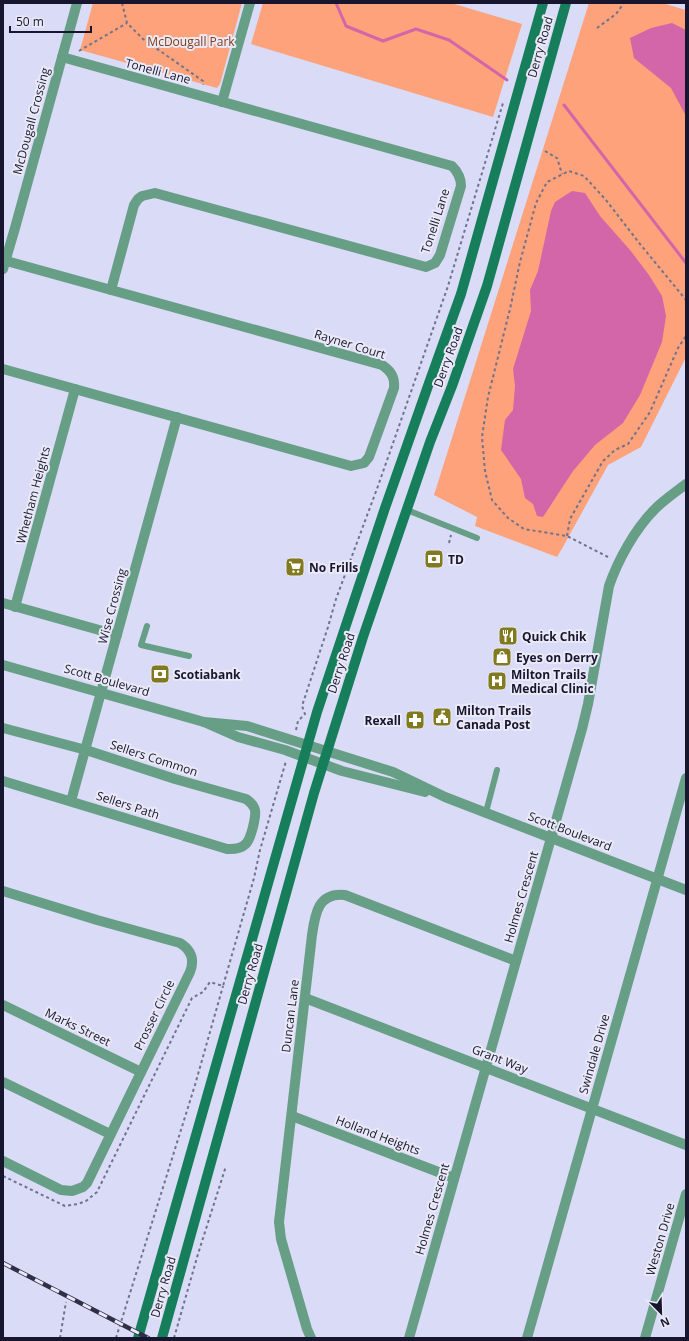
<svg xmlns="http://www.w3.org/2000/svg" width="689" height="1341" font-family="'Open Sans',sans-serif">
<rect width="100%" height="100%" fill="#dadbf6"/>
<g fill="#fda27a">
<path d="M 93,3 L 242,3 L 220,84 L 217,88 L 80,50 Z"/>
<path d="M 263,3 L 451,3 L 522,24 L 493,117 L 251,44 Z"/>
<path d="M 589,3 L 662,3 L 686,10 L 686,357 L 641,447 L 608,465 L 564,545 L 557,557 L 475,526 L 477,517 L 434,495 Z"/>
</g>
<g fill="#d266a8">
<path d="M 672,23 L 686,30 L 686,116 L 671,88 L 634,58 L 630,38 L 651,28 Z"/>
<path d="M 572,191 L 585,193 L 600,216 L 630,250 L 649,275 L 662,296 L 666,316 L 662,342 L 640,395 L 623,423 L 595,445 L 573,471 L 543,517 L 537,516 L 533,504 L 525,498 L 521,479 L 501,450 L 505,420 L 513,410 L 515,386 L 513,369 L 531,311 L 530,290 L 538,271 L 551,211 L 555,202 Z"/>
</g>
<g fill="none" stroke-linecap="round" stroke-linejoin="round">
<g stroke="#d266a8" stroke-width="3">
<path d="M 336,3 L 346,26 L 383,41 L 416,29 L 449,40 L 507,80"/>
<path d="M 564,105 L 686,263"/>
</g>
<g stroke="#72728c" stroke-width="2" stroke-dasharray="3 3" stroke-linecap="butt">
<path d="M 122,3 L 127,23 L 143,39 L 203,81 L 203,85"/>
<path d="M 597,28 L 616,14 L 624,3"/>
<path d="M 79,51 L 127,23"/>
<path d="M 545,151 L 557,158 L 562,174"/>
<path d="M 567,536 L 570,519 L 603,461 L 615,450 L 628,444 L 650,412 L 678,348 L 686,336"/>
<path d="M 449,543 L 451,535"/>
<path d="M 608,557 L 567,536 L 524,529 L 508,518 L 492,500 L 485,471 L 482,437 L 488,397 L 510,309 L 520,262 L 536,203 L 547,182 L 569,171 L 584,176 L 606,200 L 640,244 L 686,300"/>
<path d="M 296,730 L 298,721 L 305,714 L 302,706 L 328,627 L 336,599 L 378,486 L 448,286 L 503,103"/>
<path d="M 3,1176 L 65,1206 L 78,1204 L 86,1201 L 97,1192 L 192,998 L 203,992 L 210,982 L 223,986 L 254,878 L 260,850 L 286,761"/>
<path d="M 60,1338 L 66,1302"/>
<path d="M 116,1338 L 195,1085 L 223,986"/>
<path d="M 174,1338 L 198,1254 L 226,1166"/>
</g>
<g stroke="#679e86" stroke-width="6">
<path d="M 407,510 L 477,538"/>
<path d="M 147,626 L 141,645 L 189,656"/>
<path d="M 486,812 L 497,770"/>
</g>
<g stroke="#679e86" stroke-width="10">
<path d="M 62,57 L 452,166 C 458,172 461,178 461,186 L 440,255 L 435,263 L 426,267 L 155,193 L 142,196 L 138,199 L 134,205 L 111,290"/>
<path d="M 222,102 L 250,3"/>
<path d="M 3,260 L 382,365 C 391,371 395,377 394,388 L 369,457 L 364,463 L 351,466 L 3,369"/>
<path d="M 3,269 L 15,228 L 77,3"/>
<path d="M 3,603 L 117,635"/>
<path d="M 15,607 L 75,389"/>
<path d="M 3,728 L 86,750 L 175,779 L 246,799 C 258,807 256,814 253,827 C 249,843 245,850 227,849 L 3,781"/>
<path d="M 71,801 L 177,417"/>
<path d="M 3,891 L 97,920 L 180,943 C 191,950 195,959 190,972 L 87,1183 L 83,1187 L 72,1191 L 61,1190 L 3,1161"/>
<path d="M 305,998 L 686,1145"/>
<path d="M 3,1005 L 141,1072"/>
<path d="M 3,1082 L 110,1134"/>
<path d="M 292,1116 L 454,1178"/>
<path d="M 311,1338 L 307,1329 L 281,1239 L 279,1222 L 312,935 C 315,914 318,892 345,895 L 516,961"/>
<path d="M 409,1338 L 582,729 L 588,704 L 609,586 C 618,560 635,529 655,509 C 664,500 676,492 686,484"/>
<path d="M 527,1338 L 686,778"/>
<path d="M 645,1338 L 686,1194"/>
</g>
<g stroke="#679e86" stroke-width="10">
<path d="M 3,665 L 204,722 L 238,737 L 285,750 L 342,771 L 425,792"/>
<path d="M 204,722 L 247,726 L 393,772 L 445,797 L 686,890"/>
</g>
<g stroke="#177e5c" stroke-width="10">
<path d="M 138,1338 L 317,712 L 385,508 L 428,386 L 461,294 L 543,3"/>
<path d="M 162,1338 L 314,793 L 363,637 L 430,442 L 452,386 L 487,286 L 566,3"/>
</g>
<defs>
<path id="rail" d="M 3,1263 L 148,1338"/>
</defs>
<use href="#rail" stroke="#302f47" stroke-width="4.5"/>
<use href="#rail" stroke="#e9e9f7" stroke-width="3" stroke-dasharray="9" stroke-linecap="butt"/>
</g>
<defs>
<symbol id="bank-square" viewBox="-11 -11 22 22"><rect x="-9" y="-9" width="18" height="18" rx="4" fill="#817a1f" stroke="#e9e9f7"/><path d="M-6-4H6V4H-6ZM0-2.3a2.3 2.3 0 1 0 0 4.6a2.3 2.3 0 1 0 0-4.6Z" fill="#fff"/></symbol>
<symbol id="supermarket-square" viewBox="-11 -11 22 22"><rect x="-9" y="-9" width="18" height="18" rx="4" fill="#817a1f" stroke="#e9e9f7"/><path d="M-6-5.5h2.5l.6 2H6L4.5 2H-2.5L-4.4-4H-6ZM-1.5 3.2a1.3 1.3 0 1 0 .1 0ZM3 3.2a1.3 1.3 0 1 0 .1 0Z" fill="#fff"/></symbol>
<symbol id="restaurant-square" viewBox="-11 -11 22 22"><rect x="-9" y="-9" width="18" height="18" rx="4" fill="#817a1f" stroke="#e9e9f7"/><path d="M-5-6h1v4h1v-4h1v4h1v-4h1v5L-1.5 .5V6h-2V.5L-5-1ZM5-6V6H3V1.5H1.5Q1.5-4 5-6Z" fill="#fff"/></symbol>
<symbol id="shop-square" viewBox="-11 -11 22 22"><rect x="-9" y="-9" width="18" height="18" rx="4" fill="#817a1f" stroke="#e9e9f7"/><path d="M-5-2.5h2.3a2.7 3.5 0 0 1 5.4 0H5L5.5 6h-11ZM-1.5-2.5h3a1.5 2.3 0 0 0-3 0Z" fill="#fff"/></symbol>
<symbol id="hospital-square" viewBox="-11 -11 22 22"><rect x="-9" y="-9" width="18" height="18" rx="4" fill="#817a1f" stroke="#e9e9f7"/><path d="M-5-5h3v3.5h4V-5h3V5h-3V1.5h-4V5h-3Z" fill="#fff"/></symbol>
<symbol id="civic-square" viewBox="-11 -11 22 22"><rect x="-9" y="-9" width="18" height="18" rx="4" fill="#817a1f" stroke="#e9e9f7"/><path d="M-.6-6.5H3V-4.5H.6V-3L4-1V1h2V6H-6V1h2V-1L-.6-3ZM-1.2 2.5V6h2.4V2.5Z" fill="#fff"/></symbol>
<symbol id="pharmacy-square" viewBox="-11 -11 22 22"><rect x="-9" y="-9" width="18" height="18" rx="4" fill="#817a1f" stroke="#e9e9f7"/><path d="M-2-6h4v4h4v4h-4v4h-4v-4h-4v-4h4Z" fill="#fff"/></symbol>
</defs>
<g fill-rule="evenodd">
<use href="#bank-square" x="423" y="548" width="22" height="22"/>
<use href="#supermarket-square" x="284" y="556" width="22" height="22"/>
<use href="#restaurant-square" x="497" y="625" width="22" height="22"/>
<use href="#shop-square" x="491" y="646" width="22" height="22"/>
<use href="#bank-square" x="149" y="663" width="22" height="22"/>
<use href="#hospital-square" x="486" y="670" width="22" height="22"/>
<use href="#civic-square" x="431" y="706" width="22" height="22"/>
<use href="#pharmacy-square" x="404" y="709" width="22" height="22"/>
</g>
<g text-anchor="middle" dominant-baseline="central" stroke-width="4" stroke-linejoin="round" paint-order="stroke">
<g font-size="12" fill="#833b16" stroke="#e9e9f7">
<text x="191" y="41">McDougall Park</text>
</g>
<g font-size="12" fill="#17162e" stroke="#e9e9f7">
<text transform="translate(540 47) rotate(-74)">Derry Road</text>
<text transform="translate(158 71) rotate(15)">Tonelli Lane</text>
<text transform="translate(31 121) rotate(-75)">McDougall Crossing</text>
<text transform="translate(435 221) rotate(-72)">Tonelli Lane</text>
<text transform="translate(350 344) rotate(17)">Rayner Court</text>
<text transform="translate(448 357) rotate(-70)">Derry Road</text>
<text transform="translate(33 495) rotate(-75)">Whetham Heights</text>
<text transform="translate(112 606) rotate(-75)">Wise Crossing</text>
<text transform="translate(341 663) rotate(-72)">Derry Road</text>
<text transform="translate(107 680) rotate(16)">Scott Boulevard</text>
<text transform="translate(154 758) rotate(18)">Sellers Common</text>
<text transform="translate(128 805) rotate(18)">Sellers Path</text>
<text transform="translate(570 831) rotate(21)">Scott Boulevard</text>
<text transform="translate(521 897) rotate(-74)">Holmes Crescent</text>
<text transform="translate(250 974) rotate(-74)">Derry Road</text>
<text transform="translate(154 1015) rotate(-64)">Prosser Circle</text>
<text transform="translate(290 1016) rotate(-83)">Duncan Lane</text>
<text transform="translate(78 1027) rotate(26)">Marks Street</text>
<text transform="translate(594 1054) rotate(-74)">Swindale Drive</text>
<text transform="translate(500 1059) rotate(21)">Grant Way</text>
<text transform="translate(378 1135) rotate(21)">Holland Heights</text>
<text transform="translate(432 1209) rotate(-74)">Holmes Crescent</text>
<text transform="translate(660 1239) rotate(-74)">Weston Drive</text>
<text transform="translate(163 1287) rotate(-74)">Derry Road</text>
</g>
<g font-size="12" font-weight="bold" fill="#17162e" stroke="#e9e9f7" text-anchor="start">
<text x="448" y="559">TD</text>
<text x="309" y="567">No Frills</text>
<text x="522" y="636">Quick Chik</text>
<text x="516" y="657">Eyes on Derry</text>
<text x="174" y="674">Scotiabank</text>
<text x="511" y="674">Milton Trails<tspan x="511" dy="14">Medical Clinic</tspan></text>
<text x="456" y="710">Milton Trails<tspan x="456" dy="14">Canada Post</tspan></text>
<text x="401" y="720" text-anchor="end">Rexall</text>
</g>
</g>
<rect width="689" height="1341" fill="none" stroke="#17162e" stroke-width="8"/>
<g transform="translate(661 1313) rotate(157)" stroke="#e9e9f7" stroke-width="3" paint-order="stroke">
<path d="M0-3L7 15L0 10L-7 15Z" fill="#17162e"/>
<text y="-6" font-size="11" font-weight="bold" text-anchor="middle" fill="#17162e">N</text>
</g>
<path d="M10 26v6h81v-6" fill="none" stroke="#17162e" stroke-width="2"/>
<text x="16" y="26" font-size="12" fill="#17162e" stroke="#e9e9f7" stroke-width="3" paint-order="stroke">50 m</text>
</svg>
